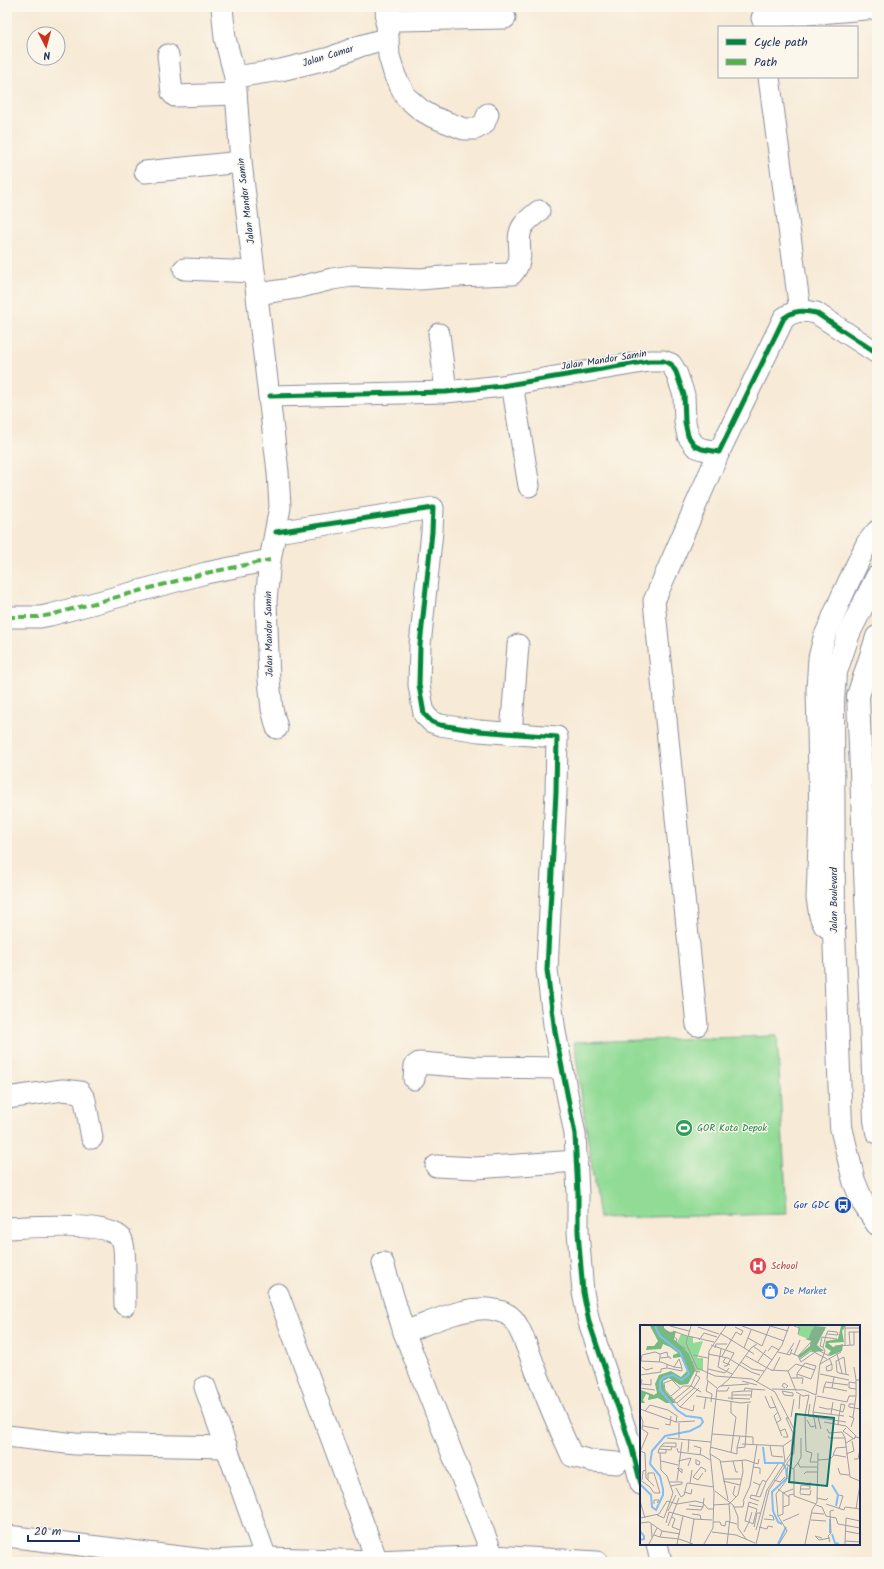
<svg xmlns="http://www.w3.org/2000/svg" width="884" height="1569" font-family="Kalam,sans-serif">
<rect width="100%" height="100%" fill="#fbf7ec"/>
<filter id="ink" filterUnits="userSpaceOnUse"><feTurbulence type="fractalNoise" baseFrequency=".025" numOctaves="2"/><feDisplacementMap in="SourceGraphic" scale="8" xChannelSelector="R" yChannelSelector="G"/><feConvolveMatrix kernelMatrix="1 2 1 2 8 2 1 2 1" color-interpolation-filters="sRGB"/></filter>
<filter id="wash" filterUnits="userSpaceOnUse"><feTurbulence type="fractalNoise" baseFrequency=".012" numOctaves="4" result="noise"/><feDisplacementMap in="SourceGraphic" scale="16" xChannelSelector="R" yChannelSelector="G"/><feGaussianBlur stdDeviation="0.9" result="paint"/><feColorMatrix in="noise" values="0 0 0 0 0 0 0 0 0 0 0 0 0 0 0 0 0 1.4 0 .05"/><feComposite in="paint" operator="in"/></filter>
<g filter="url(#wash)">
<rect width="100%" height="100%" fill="#f7ead6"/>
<path fill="#92db96" stroke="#56857a" d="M 777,1036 L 787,1214 L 599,1218 L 574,1042 Z"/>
</g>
<g filter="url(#ink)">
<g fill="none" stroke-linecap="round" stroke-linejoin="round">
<defs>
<g id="minor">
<path d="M 222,7 L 225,38 L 235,77 L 241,162 L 278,472 L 280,507 L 270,560 L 266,601 L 269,680 L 272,709 L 277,728"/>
<path d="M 386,7 L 389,56 L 395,76 L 406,97 L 421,110 L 433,117 L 464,129 L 475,129 L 484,124 L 488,114"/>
<path d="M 762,18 L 877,8"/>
<path d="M 386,22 L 398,20 L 505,18"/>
<path d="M 168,55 L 172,93 L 175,96 L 236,94"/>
<path d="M 235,77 L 281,70 L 330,58 L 360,46 L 388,38"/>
<path d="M 769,77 L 800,311"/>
<path d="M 145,172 L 241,162"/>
<path d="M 184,269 L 254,272"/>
<path d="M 258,294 L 296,288 L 332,279 L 352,276 L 420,279 L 455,276 L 512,274 C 528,256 513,241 523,226 C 527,220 534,215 539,211"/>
<path d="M 439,334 L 446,392"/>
<path d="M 512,384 L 529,486"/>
<path d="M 270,396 L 446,392 L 502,386 L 649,361 L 663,361 L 671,364 L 676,372 L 684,395 L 685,422 L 688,436 L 695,446 L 702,449 L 719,452 L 784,318 C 794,310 804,310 816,313 L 877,353"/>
<path d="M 276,532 L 433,508 L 432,532 L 420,645 L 419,685 L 424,714 L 432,722 L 440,725 L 479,731 L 557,737 L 556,792 L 547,970 L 555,1032 L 575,1134 L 578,1194 L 578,1232 L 583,1292 L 589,1322 L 632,1449 L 641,1484"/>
<path d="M 7,617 L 40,617 L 50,615 L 206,573 L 270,560"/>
<path d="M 511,734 L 518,645"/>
<path d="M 834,932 L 824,925 L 820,916 L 817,898 L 820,816 L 817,690 L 819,658 L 824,638 L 842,596 L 867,543 L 877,531"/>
<path d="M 697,1025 L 654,601 L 719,452"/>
<path d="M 414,1079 L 415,1066 L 419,1063 L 472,1067 L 562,1068"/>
<path d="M 7,1098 L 63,1090 L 80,1092 L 85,1100 L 92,1138"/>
<path d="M 436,1166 L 476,1168 L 577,1161"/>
<path d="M 7,1228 C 28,1227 108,1221 121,1238 C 127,1246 124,1293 125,1305"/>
<path d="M 383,1263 L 404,1332 L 493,1556 L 493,1562"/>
<path d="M 278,1294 L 377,1561"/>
<path d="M 404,1332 C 427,1324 456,1310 480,1309 C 489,1308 506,1311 512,1318 C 521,1327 531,1358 536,1371 C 547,1399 559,1428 572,1456 L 592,1461 L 617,1463"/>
<path d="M 205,1387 L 266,1558"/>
<path d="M 7,1436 L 75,1444 L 227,1447"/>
<path d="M 7,1536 L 213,1561 L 266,1558 L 377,1561 L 493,1556 L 597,1562"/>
<path d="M 657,1544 L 661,1562"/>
</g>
<g id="major">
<path d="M 877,577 L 849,633 L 835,675 L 833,701 L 834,932 L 841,1127 L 854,1181 L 863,1203 L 877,1224"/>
<path d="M 877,637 L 858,696 L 875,1120 L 877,1132"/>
</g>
</defs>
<use href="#minor" stroke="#898c9a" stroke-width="23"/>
<use href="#major" stroke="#898c9a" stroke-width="24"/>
<use href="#minor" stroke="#fff" stroke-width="21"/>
<use href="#major" stroke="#fff" stroke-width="22"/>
<path stroke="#55b248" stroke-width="4" stroke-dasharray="8 4" stroke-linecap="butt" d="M 7,617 L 40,617 L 50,615 L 206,573 L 270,560"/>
<defs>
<g id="cycleway">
<path d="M 270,396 L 446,392 L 502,386 L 649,361 L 663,361 L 671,364 L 676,372 L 684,395 L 685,422 L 688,436 L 695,446 L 702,449 L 719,452 L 784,318 C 794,310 804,310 816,313 L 877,353"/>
<path d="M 276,532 L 433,508 L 432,532 L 420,645 L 419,685 L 424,714 L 432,722 L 440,725 L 479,731 L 557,737 L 556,792 L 547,970 L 555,1032 L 575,1134 L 578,1194 L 578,1232 L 583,1292 L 589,1322 L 632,1449 L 641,1484"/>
</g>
</defs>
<use href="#cycleway" stroke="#fbf7ec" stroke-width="8"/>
<use href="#cycleway" stroke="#00873e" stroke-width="5"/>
</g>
</g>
<defs>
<symbol id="stadium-disc" viewBox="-11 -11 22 22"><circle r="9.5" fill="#2e9e5b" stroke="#fbf7ec"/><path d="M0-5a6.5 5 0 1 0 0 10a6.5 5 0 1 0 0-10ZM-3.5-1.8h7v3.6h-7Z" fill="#fff"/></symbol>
<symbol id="bus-disc" viewBox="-11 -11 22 22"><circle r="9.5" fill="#1a4fb4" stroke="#fbf7ec"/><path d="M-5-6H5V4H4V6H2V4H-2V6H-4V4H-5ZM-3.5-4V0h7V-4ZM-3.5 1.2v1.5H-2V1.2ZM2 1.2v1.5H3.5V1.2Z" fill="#fff"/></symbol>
<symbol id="hospital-disc" viewBox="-11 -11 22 22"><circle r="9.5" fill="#e0444e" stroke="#fbf7ec"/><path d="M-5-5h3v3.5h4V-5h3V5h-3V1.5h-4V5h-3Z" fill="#fff"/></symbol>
<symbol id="shop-disc" viewBox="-11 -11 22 22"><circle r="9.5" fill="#3f7fe0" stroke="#fbf7ec"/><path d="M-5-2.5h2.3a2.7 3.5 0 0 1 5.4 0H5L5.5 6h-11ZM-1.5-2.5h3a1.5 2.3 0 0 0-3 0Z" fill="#fff"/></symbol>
</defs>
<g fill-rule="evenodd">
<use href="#stadium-disc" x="674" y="1118" width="20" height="20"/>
<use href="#bus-disc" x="833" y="1195" width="20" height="20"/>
<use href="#hospital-disc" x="748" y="1256" width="20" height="20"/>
<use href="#shop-disc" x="760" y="1281" width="20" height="20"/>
</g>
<g text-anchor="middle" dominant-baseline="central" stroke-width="3" stroke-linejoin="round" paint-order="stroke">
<g font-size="10" fill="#1b2f5e" stroke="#fbf7ec">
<text transform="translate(328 56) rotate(-17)">Jalan Camar</text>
<text transform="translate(246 201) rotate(-97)">Jalan Mandor Samin</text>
<text transform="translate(604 360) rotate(-9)">Jalan Mandor Samin</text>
<text transform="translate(269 634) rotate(-91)">Jalan Mandor Samin</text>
<text transform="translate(834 900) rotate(-90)">Jalan Boulevard</text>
</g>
<g font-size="10" fill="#27864d" stroke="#fbf7ec" text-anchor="start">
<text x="697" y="1128">GOR Kota Depok</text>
</g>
<g font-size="10" fill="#164399" stroke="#fbf7ec" text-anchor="end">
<text x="830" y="1205">Gor GDC</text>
</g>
<g font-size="10" fill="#be3a42" stroke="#fbf7ec" text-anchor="start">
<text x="771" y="1266">School</text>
</g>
<g font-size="10" fill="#366cbe" stroke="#fbf7ec" text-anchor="start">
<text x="783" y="1291">De Market</text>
</g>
</g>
<g transform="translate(640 1325)">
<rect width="220" height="220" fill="#f7ead6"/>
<path d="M 158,1 L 174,1 L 169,14 L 158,10 ZM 41,9 L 53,12 L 53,18 L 63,16 L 57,33 L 63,33 L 63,45 L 55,46 L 37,18 Z" fill="#92db96"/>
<path d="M 10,1 L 24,1 L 24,4 L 30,7 L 36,6 L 34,14 L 49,29 L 55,46 L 48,59 L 40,60 L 29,53 L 23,56 L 25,66 L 36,78 L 26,78 L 18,73 L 8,75 L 9,70 L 6,69 L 3,75 L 5,78 L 0,78 L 1,65 L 14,70 L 17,68 L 15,59 L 19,50 L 31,46 L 41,52 L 47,46 L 41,32 L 33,33 L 33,30 L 38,28 L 30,22 L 23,19 L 21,24 L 6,25 L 7,21 L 14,21 L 18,16 ZM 174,1 L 186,2 L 177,20 L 184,26 L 173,27 L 171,25 L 160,33 L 158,31 L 170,21 L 171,16 L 165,14 L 169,13 ZM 201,1 L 206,1 L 202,6 L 204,17 L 188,18 L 193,22 L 203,19 L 202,26 L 190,31 L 188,29 L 191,26 L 185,22 L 186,16 L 198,14 Z" fill="#75bb7f"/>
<path fill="none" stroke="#80bef3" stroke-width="2" d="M 123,122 L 125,138 L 143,138 L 146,144 L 147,153 L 132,167 L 133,186 L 138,197 L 142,199M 0,159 L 11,170 L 12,182 L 16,185 L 23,170 L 23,164 L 20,151 L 10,139 L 12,126 L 25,111 L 50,106 L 60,101 L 63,97 L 61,93 L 46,91 L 37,85 L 20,65 L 20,56 L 24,52 L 33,50 L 42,55 L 49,49 L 40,27 L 20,11 L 15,1M 192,160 L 198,170 L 196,181M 0,206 L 4,211 L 4,214 L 0,215M 190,208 L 190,194M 192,209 L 195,218 L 199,219M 138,219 L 146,202"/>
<path fill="none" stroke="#9f9fa6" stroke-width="1" d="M 21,1 L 37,14 L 36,18 L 46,24M 30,1 L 49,6M 51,1 L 46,18 L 57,43 L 75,51 L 112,54 L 135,67 L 155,106 L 154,128 L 129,165 L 116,219M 102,1 L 144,16M 130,1 L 148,6M 154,1 L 160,3 L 158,9M 58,2 L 79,9M 33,6 L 47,11M 176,6 L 172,5 L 169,14 L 176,17M 80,8 L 114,29M 48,11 L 74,17M 108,13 L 122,21 L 130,1M 59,15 L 64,8 L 77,12M 173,16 L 178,3 L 185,5M 170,19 L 176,20 L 178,7 L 183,8M 71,20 L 94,28 L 87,41 L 84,41M 205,20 L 205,3 L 220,3M 210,20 L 209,7 L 220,7M 113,21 L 132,35M 183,22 L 180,21 L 182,12 L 197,14M 75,23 L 76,19 L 87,19M 104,23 L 111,5M 81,24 L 78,42 L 92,49M 128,26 L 132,21 L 139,25M 138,27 L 150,30 L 152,24M 174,27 L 187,34M 151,28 L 158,31 L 161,37 L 178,25 L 189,31M 20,29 L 27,27 L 28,32M 68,29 L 88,33 L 111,47 L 120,50M 147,29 L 154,18M 53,30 L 68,33M 154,30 L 160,15M 82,31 L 96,7 L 101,10 L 103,6 L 95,2M 106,31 L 131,45 L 148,46M 158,31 L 171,17M 86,32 L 83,37 L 90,40M 189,33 L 191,37 L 192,40 L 192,45 L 187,46 L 186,42 L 192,39M 160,34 L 171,26 L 173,27M 0,36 L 21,37 L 34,42M 1,36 L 2,30 L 15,27 L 20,29 L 20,33M 52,36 L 55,46 L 60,47M 19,37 L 20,33 L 30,32 L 31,34M 101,37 L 112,44 L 124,46M 117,38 L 126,25M 27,39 L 27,43 L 42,46 L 42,43 L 34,42 L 39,34 L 42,43M 180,39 L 185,26 L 183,22 L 186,10 L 188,6 L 197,7 L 198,10 L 187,9M 2,42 L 6,45 L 13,43M 214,42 L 216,55M 68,44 L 85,48 L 89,43M 133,46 L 140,32M 148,46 L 156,39 L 175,45M 148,46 L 156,66M 202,48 L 195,21 L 214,20 L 214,7M 157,49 L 171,54 L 176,41 L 165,38 L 158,47 L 157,49 L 157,53M 180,49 L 209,55M 206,49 L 204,32 L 196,36 L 197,47 L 199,48 L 209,50M 0,50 L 21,47 L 21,44 L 27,43M 0,53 L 2,55 L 0,64M 151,53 L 163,53 L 162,59M 68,56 L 66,66 L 72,69 L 71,77M 102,56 L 117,60M 117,57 L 142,20 L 149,1M 216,58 L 209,57 L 209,63 L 216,64M 2,59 L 11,60 L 11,54M 81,61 L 89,54 L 111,23 L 117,19M 184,62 L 186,57 L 208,60M 0,63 L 15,65M 40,63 L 32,55 L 24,58 L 25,65 L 40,82 L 53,86 L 54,80M 77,63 L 67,55 L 69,26 L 86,1M 145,63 L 142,61 L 144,58 L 148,61 L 146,63M 192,63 L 207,66M 132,64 L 164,65 L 176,70M 77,66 L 87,66 L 89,62M 111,66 L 104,66 L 105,63 L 112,64M 142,66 L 153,68 L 153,71 L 144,70 ZM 156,67 L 163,71 L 169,70M 183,68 L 184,62 L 192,63 L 194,52M 92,70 L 111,70M 169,70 L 165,90 L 166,126 L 172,128 L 170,137 L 177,137M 176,70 L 180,39 L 201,27M 31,71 L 43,61 L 51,61 L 57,47M 56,71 L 101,78 L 111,77M 125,71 L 130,83 L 136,82M 131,71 L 141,95 L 136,98M 176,71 L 173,87 L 204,91M 177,71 L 207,77 L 209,71 L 216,71 L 216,55 L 220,55M 88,73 L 110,74M 111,73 L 112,64 L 125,65M 34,75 L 51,61 L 61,67M 92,75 L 92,67 L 104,66M 37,78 L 53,64 L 60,53 L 56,50M 170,79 L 168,91 L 206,97M 214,79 L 209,79 L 209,82 L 220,84M 40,82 L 59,63M 179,82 L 187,84 L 192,84 L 200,86 L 203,87 L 205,80 L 201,79 L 200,86 L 199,91 L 198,100M 0,84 L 36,97 L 37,91 L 28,85 L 10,80 L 5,86M 64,84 L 66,72M 159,84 L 160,70M 138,87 L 134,91 L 142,111M 173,87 L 176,104M 0,89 L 3,97 L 2,104 L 8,108 L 0,127M 191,89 L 193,77M 209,91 L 214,93 L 211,102M 151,92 L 154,74M 178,92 L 181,104M 213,92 L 216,71M 167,95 L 171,102 L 175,101M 36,97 L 55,96M 184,97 L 206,101 L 216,111 L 214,114 L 203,106 L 206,103M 25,99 L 30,100 L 31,91M 3,101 L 19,104M 187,104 L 189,108 L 202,107 L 205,113M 140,106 L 145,104 L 148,112 L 143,112M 72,109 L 113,112 L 113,119M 188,111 L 189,113 L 205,113 L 210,152 L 220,156M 27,113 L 71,117M 39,113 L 39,98M 24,118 L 36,118 L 36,122 L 21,121 ZM 206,118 L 216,112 L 220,113M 102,119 L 143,121 L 153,114M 21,121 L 19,124 L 31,125 L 32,122M 54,121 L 61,123 L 60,130M 130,121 L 132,131 L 143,132M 143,121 L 145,137M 70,122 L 97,129 L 97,123 L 105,122 L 108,79M 37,123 L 38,127 L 62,130 L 70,135M 97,123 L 100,111M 19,124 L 18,128 L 26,128 L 26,125M 0,126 L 5,128 L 6,153 L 14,161M 48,127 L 49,114M 91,127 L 96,92 L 91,88 L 91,77M 70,129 L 80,135 L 88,175M 206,129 L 214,126 L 212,116M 193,130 L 196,123 L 207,122M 56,134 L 56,139 L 59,140 L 60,137 L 57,135M 214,134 L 218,134 L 220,124M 178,135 L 190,134 L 194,130 L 206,132M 21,136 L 38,140M 38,136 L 51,133 L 48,141M 93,136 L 96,147 L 98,147M 80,137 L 106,135 L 118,139 L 119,134M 158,138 L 161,132 L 161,113M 147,139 L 153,144 L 158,138 L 160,142 L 177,142M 113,142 L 120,143 L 120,149M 37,143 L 42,148 L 42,144 L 39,144M 198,143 L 200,149 L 209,150M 154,144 L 154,171 L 176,179M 63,148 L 58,155 L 53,152 L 61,142 L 66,145 L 65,147M 164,149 L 166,147 L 177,147M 83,154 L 101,154M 0,155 L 10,162 L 14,168 L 20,168 L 14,148 L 8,148 L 8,155M 2,155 L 3,146 L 6,145M 134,155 L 140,157 L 145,152M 37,156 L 42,117M 83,156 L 100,160M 29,157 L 42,157 L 42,159 L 30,161M 113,157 L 120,160 L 123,155 L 126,157 L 138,139M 50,158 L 52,145M 120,160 L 116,171 L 120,172 L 126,157M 95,161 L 93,169 L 96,172M 36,163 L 41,172 L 44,170 L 47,158 L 74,162M 138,164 L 149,172M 160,164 L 170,164 L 170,157M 75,166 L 93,180 L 98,192 L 98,203 L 106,214M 44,167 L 51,169 L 52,164M 160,168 L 161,160 L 170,161M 160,169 L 170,170 L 171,165M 116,171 L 111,170 L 110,173 L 119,176M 177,173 L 186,175 L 188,173M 0,176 L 5,193M 103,176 L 110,161 L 117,120M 14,179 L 14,175 L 19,175 L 17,178M 186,179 L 204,185 L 205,182 L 220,184M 49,180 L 63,182 L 64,173M 73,180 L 89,179 L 98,170 L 103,147 L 102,135M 176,180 L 182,182 L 186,191 L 196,193 L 198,199 L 220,203M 94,182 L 103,182 L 104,176M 143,182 L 149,180 L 149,170 L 154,169M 46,184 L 61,185 L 63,182M 199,184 L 203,171 L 199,170M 216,184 L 220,159M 28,186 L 36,170M 112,187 L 109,197 L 105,196 L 109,177 L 118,180M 172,188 L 184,189M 52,189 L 60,190 L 61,194M 17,190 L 24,193 L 33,168 L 27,151 L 21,145 L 20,128M 138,191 L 143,189 L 143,168 L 153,164M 32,192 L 35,194 L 32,202 L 40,205M 0,193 L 19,189 L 27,176 L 37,179 L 55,176 L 63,178 L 68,184 L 74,184M 124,194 L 134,195 L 133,191 L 129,190M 171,195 L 186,196M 143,196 L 159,189M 73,197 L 80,197 L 81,200 L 85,201 L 86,196 L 97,199M 0,198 L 9,197 L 22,206 L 40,209M 26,198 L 29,187 L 54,194 L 72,195M 11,199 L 12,212M 28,201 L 39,173M 114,202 L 117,188 L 120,188M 119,202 L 127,204 L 128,201 L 133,202M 116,205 L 127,165 L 151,128 L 153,108 L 146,93 L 149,93M 205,206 L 220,209M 72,207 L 96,210 L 115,218M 104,207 L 109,197 L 113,199 L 117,184 L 108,181M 14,210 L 20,212 L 22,206M 20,212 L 39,214 L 53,219M 182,213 L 175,211 L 179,215 L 190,213M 205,216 L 220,217M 190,217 L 188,211 L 191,208 L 190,186 L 194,185M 9,219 L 17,203M 37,219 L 43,191M 50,219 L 54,194M 64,219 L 73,203 L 74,168 L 70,127 L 77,64 L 80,61 L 109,59M 87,219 L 90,193 L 89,179M 139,219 L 147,206 L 138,191 L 136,169 L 146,156 L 148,140M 165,219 L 172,185 L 177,177 L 178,128M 205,219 L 206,193 L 220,196"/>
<path fill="#0f766e" fill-opacity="0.15" stroke="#0f766e" stroke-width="2" d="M 156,89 L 194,93 L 187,161 L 149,157 Z"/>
<rect width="220" height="220" fill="none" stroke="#1b2f5e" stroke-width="2"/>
</g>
<rect width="884" height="1569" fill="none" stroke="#fbf7ec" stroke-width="24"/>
<rect x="718" y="26" width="140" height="52" fill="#fbf7ec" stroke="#a1a7b3"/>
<rect x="726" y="39" width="20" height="6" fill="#00873e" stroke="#a1a7b3"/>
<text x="754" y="46" font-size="12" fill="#1b2f5e">Cycle path</text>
<rect x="726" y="59" width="20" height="6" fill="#55b248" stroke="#a1a7b3"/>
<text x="754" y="66" font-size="12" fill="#1b2f5e">Path</text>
<g transform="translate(46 46) rotate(174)"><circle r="19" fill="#fbf7ec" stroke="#a1a7b3"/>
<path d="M0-3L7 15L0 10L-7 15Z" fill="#c8321e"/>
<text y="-6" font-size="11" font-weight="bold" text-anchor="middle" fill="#1b2f5e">N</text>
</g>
<path d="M28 1535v6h51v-6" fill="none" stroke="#1b2f5e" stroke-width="2"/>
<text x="34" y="1535" font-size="12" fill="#1b2f5e" stroke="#fbf7ec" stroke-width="3" paint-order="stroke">20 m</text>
</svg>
